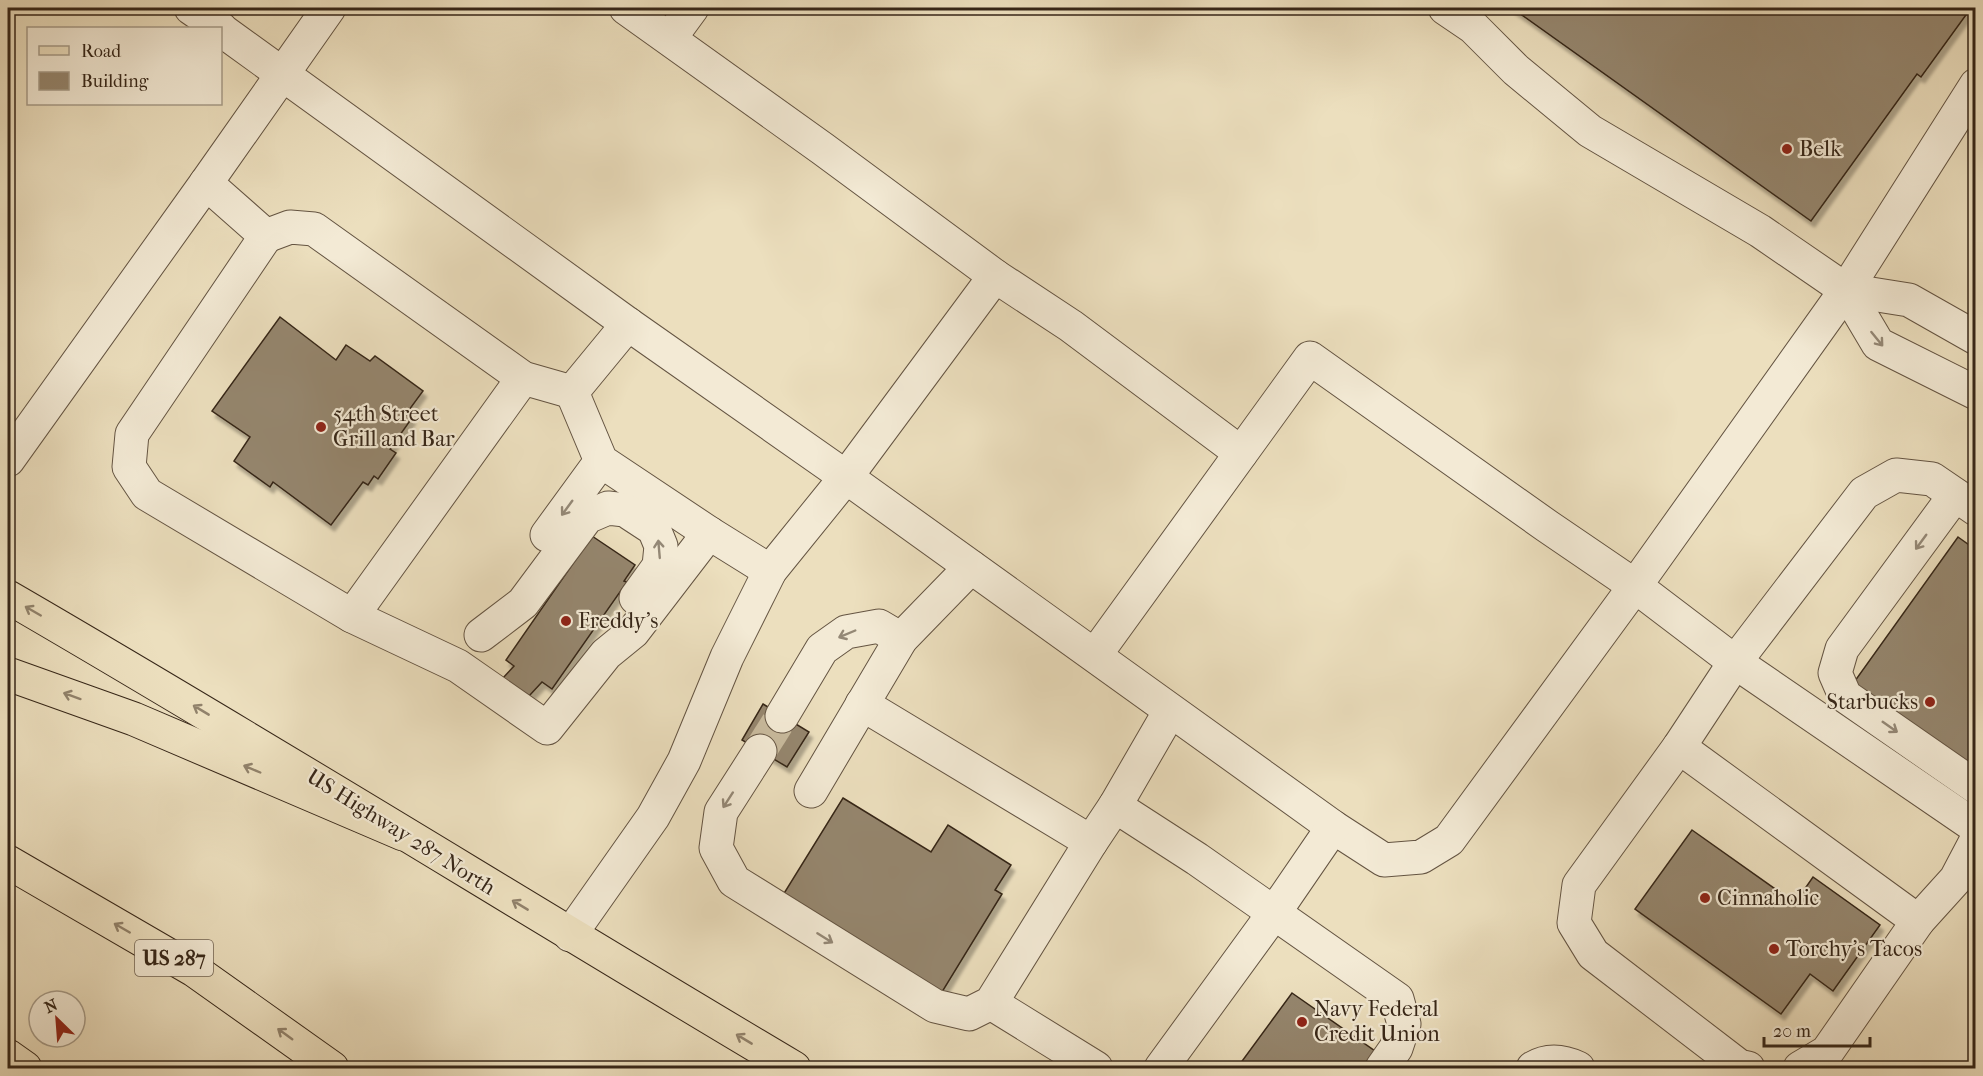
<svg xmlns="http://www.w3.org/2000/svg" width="1983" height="1076" font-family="'IM FELL French Canon',serif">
<defs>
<filter id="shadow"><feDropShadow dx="3.5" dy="6" stdDeviation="1.5" flood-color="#0004"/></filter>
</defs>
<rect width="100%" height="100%" fill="#ecdfbe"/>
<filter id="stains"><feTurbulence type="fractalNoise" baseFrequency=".00333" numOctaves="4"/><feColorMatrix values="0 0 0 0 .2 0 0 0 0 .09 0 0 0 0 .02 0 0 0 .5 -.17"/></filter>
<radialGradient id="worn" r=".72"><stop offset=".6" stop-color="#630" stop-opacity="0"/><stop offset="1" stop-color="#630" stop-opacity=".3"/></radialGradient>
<g fill="#95866e" stroke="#362618" stroke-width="1.5" filter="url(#shadow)">
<path d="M 1512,8 L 1971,8 L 1921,77 L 1917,74 L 1811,221 Z"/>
<path d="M 280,317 L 336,360 L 346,345 L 370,361 L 375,356 L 423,391 L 406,414 L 412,418 L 390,449 L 396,453 L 378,479 L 374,476 L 368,485 L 363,482 L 331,525 L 273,482 L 270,487 L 234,461 L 250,437 L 212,411 Z"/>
<path d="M 592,536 L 635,565 L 624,581 L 627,582 L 552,689 L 542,682 L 529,696 L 502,679 L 514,666 L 506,660 Z"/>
<path d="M 1958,537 L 1976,550 L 1976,731 L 1969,740 L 1976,744 L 1976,773 L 1852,685 Z"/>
<path d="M 763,704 L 809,732 L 787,767 L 742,740 Z"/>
<path d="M 843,798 L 931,852 L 948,825 L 1011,865 L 995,890 L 1002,894 L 942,992 L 783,895 Z"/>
<path d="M 1692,830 L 1795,903 L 1813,877 L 1880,925 L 1833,991 L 1810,974 L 1781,1014 L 1635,909 Z"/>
<path d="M 1292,993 L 1375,1051 L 1362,1068 L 1237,1068 Z"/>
</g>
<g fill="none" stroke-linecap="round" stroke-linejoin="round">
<path stroke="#c8ba9d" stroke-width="33" stroke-dasharray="33 16" stroke-linecap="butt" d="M 760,751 L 782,716"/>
<defs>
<g id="minor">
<path d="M 191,8 L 220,28"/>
<path d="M 626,8 L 823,149 L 995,276 L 1071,326 L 1241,453"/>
<path d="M 1445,8 L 1473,27 L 1516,70 L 1590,131 L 1760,231 L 1846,290 L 1878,344 L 1976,393"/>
<path d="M 220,29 L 628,324 L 846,477 L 1333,827 L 1384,860 L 1421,857 L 1449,840 L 1635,586 L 1846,290 L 1976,85"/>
<path d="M 670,38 L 692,8"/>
<path d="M 206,183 L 266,236 L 290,227 L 314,229 L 523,378 L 572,392 L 628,324"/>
<path d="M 266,236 L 132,434 L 129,467 L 147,494 L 352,616 L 523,378"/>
<path d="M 1846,290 L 1909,300 L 1976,338"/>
<path d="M 8,460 L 206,183 L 329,8"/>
<path d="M 1955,495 L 1842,649 L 1835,673 L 1845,696 L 1976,787"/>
<path d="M 709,533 L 770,571"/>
<path d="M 547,535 L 601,461"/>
<path d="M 352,616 L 458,666 L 547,728 L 606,654 L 633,632 L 709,533 L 601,461 L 572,392"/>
<path d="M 481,635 L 523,603 L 587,517 L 608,508 L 625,510 L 654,529 L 661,546 L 659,566 L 636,598"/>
<path d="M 1095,655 L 1310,358 L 1547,526 L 1635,586 L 1735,662 L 1976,827"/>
<path d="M 862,704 L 1091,842 L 1115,806 L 1170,711"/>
<path d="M 782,716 L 822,649 L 846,632 L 879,626 L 901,639"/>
<path d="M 1679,747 L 1918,921"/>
<path d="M 760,751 L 721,812 L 716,848 L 734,881 L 935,1006 L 969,1014 L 991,1003 L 1091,842"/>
<path d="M 811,791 L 901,639 L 971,567"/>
<path d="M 1115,806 L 1197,859 L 1397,999 L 1404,1024 L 1396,1048 L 1382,1068"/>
<path d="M 570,935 L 653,817 L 684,761 L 727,657 L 770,571 L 846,477 L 995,276"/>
<path d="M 991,1003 L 1096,1068"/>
<path d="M 1161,1068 L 1274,913 L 1333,827"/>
<path d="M 1533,1068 C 1548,1059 1563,1061 1578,1068"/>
<path d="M 1748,1068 L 1739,1066 L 1593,954 L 1574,923 L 1579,885 L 1679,747 L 1735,662 L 1864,493 L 1896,475 L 1932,479 L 1976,509"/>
<path d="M 1800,1068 L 1827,1052 L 1918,921 L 1956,879 L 1976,841"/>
</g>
<path id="major" d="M 8,597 C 272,750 531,912 794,1068"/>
<g id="highway">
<path d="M 8,674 L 134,719 L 403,834"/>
<path d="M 8,862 L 194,970 L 332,1068"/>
<path d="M 8,1056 L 25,1068"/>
</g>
</defs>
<use href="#minor" stroke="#645442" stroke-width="35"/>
<use href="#major" stroke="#362618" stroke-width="35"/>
<use href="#highway" stroke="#362618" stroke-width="35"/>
<use href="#minor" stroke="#f3ead5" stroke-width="33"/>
<use href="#major" stroke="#ecdfbe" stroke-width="33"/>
<use href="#highway" stroke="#ecdfbe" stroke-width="33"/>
</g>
<defs><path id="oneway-shaft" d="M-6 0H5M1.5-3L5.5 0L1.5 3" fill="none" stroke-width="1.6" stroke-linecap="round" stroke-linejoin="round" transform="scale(1.5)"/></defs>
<g stroke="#948876">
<use href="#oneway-shaft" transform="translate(1877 339) rotate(51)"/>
<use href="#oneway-shaft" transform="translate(567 508) rotate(126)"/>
<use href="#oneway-shaft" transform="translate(1921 542) rotate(126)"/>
<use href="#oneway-shaft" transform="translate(659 549) rotate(-95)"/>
<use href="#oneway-shaft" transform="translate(847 634) rotate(157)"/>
<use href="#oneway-shaft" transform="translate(1890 727) rotate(35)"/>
<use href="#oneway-shaft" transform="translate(728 800) rotate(123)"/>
<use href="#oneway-shaft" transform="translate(825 938) rotate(32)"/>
</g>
<g stroke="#91826b">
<use href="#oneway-shaft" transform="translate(33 611) rotate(-150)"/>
<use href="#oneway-shaft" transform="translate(72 696) rotate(-160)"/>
<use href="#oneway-shaft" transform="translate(201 710) rotate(-149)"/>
<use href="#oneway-shaft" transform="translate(252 769) rotate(-157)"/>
<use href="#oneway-shaft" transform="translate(520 905) rotate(-149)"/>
<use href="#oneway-shaft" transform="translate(122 928) rotate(-150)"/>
<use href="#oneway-shaft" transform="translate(285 1034) rotate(-144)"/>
<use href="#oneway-shaft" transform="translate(744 1039) rotate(-149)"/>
</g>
<g fill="#8f2418" stroke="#f3ead5" stroke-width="2">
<circle cx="1787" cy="149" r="6"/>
<circle cx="321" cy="427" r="6"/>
<circle cx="566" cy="621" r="6"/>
<circle cx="1930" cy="702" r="6"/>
<circle cx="1705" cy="898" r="6"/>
<circle cx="1774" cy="949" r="6"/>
<circle cx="1302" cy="1022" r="6"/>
</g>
<g text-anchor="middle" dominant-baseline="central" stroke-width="4.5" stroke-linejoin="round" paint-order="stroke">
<rect fill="#f3ead5" stroke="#6f6151" stroke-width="1.5" x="135" y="940" width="78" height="36" rx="4.5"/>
<g font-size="21" font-weight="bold" fill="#362618">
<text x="174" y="958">US 287</text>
</g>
<g font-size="22" fill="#362618" stroke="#f3ead5" text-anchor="start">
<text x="1799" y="149">Belk</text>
<text x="333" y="414">54th Street<tspan x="333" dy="25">Grill and Bar</tspan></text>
<text x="578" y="621">Freddy's</text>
<text x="1918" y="702" text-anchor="end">Starbucks</text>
<text x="1717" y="898">Cinnaholic</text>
<text x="1786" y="949">Torchy's Tacos</text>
<text x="1314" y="1009">Navy Federal<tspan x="1314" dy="25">Credit Union</tspan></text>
</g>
<g font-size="22" fill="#362618" stroke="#f3ead5">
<text transform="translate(401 832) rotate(32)">US Highway 287 North</text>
</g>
</g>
<rect width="1983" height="1076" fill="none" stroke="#ecdfbe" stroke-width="30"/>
<rect x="9" y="9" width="1965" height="1058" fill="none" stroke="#362618" stroke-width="3"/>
<rect x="15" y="15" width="1953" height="1046" fill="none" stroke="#362618" stroke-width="1.5"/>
<rect x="27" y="27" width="195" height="78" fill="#f3ead5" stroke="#a79c89" stroke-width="1.5"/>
<rect x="39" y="46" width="30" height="9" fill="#ecdfbe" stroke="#a79c89" stroke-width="1.5"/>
<text x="81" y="57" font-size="18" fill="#362618">Road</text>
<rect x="39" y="72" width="30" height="18" fill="#95866e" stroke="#a79c89" stroke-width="1.5"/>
<text x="81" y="87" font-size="18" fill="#362618">Building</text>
<g transform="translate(57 1019) rotate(335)"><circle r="28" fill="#f3ead5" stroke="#a79c89" stroke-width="1.5"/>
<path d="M0-4.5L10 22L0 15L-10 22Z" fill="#8f2418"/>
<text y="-9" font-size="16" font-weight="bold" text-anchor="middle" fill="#362618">N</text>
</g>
<path d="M1764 1037v9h106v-9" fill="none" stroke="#362618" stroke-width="3"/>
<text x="1773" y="1037" font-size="18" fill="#362618" stroke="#f3ead5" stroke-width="4.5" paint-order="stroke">20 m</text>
<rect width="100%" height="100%" filter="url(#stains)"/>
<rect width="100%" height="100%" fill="url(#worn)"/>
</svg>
